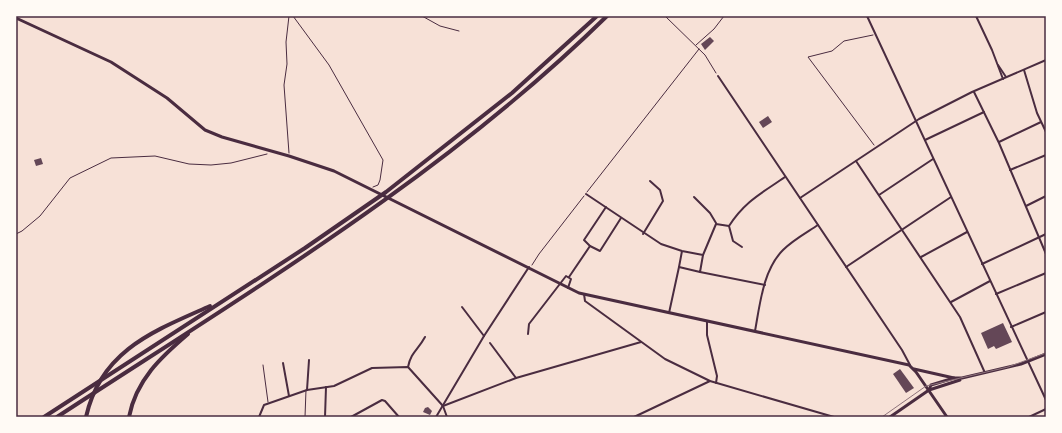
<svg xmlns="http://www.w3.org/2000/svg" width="1062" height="433" font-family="Poppins,sans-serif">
<rect width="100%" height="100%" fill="#f7e1d7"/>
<g fill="#644757">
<path d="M 710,37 L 714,41 L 705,50 L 701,44 Z"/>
<path d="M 768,116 L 772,122 L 763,128 L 759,122 Z"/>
<path d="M 41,158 L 43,164 L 36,166 L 34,160 Z"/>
<path d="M 1003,323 L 1012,342 L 996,349 L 994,346 L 988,349 L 981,333 Z"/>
<path d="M 900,369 L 914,388 L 906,393 L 893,374 Z"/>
<path d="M 428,407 L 432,411 L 430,415 L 423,412 L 425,408 Z"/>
</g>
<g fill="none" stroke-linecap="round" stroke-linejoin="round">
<g stroke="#4a2c40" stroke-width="1">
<path d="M 289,16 L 286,42 L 287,64 L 284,85 L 289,153"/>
<path d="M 293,16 L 329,65 L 383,160 L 380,180 L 378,185 L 373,187"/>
<path d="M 422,16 L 440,26 L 459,31"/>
<path d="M 665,16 L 705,55 L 716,73"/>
<path d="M 873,35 L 844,41 L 832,51 L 808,57 L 874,145"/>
<path d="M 696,45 L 714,29 L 724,16"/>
<path d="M 587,192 L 699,49"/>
<path d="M 16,234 L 22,231 L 40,216 L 70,178 L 111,158 L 155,156 L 189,164 L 211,165 L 231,163 L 267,154"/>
<path d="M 532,265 L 539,254 L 584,196"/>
</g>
<g stroke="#4a2c40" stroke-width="1">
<path d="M 263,365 L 268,402"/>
<path d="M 305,417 L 306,390"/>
</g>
<g stroke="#4a2c40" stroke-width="2">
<path d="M 867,16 L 1046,400"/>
<path d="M 976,16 L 992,50 L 1003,79"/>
<path d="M 998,65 L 1006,77"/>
<path d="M 1024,70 L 1037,113 L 1046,132"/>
<path d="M 718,76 L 902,350 L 910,365"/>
<path d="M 974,92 L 999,143 L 1046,254"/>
<path d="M 925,140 L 984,112"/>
<path d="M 999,142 L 1041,122"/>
<path d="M 856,161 L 960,317 L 985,373"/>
<path d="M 1010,170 L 1046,155"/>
<path d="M 586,194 L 661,244 L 682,251 L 703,255 L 700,272 L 679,267 L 682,251"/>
<path d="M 879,195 L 933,159"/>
<path d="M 694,197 L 710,213 L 716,223"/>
<path d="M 800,198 L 919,119 L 972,92 L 1046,60"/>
<path d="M 1026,206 L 1046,196"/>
<path d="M 606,207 L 584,240 L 590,246 L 600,251 L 621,218"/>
<path d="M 729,226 L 733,241 L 742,247"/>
<path d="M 643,234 L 663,201 L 660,190 L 650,181"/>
<path d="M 703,255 L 716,224 L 729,226 C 745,201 762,193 785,177"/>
<path d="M 921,257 L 967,232"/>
<path d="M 982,264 L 1046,234"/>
<path d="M 846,267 L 951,197"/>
<path d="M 700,272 L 765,285"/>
<path d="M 569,277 L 590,246"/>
<path d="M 584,294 L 585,301 L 665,359 L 710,381 L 834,417"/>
<path d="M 996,294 L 1046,273"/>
<path d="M 951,302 L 990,281"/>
<path d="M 462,307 L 484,336"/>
<path d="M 669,313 L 679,267"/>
<path d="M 707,321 L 707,335 L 717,376 L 716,383"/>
<path d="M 1011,327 L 1046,312"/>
<path d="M 755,331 C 760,304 763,270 783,250 C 793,240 806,233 818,225"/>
<path d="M 528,334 L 529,324 L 566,276 L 571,279 L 568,288"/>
<path d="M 490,343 L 516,378"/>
<path d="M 283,363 L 289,396"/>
<path d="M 408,367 C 411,352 418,350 425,337"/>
<path d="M 307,390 L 309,360"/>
<path d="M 443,406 L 516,378 L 641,342"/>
<path d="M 259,417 L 264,405 L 307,390 L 334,386 L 372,368 L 408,367 L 443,406 L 447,417"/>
<path d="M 325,417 L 326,387"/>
<path d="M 351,417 L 382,400 L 385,401 L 399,417"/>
<path d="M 436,417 L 484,336 L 529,267"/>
<path d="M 634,417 L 710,381"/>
<path d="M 1029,417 L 1046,409"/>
</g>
<g stroke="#4a2c40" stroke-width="3">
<path d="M 16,18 L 111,62 L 167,98 L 205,130 L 222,137 L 289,156 L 334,171 L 579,293 L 909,365 L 916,372 L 947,417"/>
<path d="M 914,369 L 954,378 L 962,378 L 1021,364 L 1046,354"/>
<path d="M 929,390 L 931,385 L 954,378"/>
<path d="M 890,417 L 929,390 L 960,380"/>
</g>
<g stroke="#4a2c40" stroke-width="4">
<path d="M 44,417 L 305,248 L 386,192 L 512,93 L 597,16"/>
<path d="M 57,417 C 247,293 444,176 607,16"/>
<path d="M 86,417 C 101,350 154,331 210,306"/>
<path d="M 129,417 C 136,380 161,357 188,334"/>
</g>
<path stroke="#8f747c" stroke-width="1" d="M 882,417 L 926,386 L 1008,367 L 1046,353"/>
</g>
<rect width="1062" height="433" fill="none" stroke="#fffaf5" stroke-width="34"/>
<rect x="17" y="17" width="1028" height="399" fill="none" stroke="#4a2c40" stroke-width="1.5"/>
</svg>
